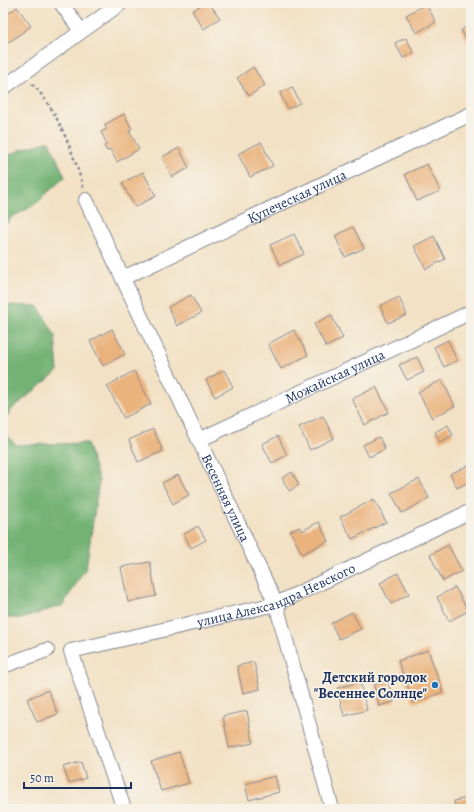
<svg xmlns="http://www.w3.org/2000/svg" width="474" height="812" font-family="Alegreya,serif">
<rect width="100%" height="100%" fill="#f7f3e8"/>
<filter id="ink" filterUnits="userSpaceOnUse"><feTurbulence type="fractalNoise" baseFrequency=".025" numOctaves="2"/><feDisplacementMap in="SourceGraphic" scale="8" xChannelSelector="R" yChannelSelector="G"/><feConvolveMatrix kernelMatrix="1 2 1 2 8 2 1 2 1" color-interpolation-filters="sRGB"/></filter>
<filter id="wash" filterUnits="userSpaceOnUse"><feTurbulence type="fractalNoise" baseFrequency=".012" numOctaves="4" result="noise"/><feDisplacementMap in="SourceGraphic" scale="16" xChannelSelector="R" yChannelSelector="G"/><feGaussianBlur stdDeviation="0.9" result="paint"/><feColorMatrix in="noise" values="0 0 0 0 0 0 0 0 0 0 0 0 0 0 0 0 0 1.4 0 .05"/><feComposite in="paint" operator="in"/></filter>
<g filter="url(#wash)">
<rect width="100%" height="100%" fill="#f2e1c4"/>
<g fill="#73b274" stroke="#477069">
<path d="M 49,141 L 65,177 L 31,207 L 12,217 L 3,228 L 3,157 L 23,149 Z"/>
<path d="M 3,305 L 38,306 L 55,335 L 58,371 L 13,408 L 3,421 Z"/>
<path d="M 3,431 L 16,445 L 87,443 L 99,481 L 86,568 L 63,605 L 21,619 L 3,616 Z"/>
</g>
<g id="blocks">
<g fill="#eab27d">
<path d="M 204,3 L 209,3 L 220,18 L 204,29 L 192,11 Z"/>
<path d="M 426,4 L 436,22 L 416,33 L 406,15 Z"/>
<path d="M 17,7 L 31,26 L 8,43 L 3,35 L 3,17 Z"/>
<path d="M 471,25 L 471,48 L 461,30 Z"/>
<path d="M 406,38 L 414,53 L 403,58 L 395,43 Z"/>
<path d="M 253,67 L 265,85 L 249,96 L 237,78 Z"/>
<path d="M 292,87 L 300,103 L 288,109 L 280,93 Z"/>
<path d="M 124,114 L 132,129 L 129,131 L 139,149 L 117,162 L 110,149 L 107,151 L 104,146 L 107,144 L 101,132 L 107,129 L 104,125 Z"/>
<path d="M 261,142 L 273,166 L 250,177 L 238,154 Z"/>
<path d="M 179,148 L 189,168 L 172,177 L 162,157 Z"/>
<path d="M 427,164 L 440,191 L 417,201 L 405,174 Z"/>
<path d="M 143,172 L 156,196 L 135,207 L 122,183 Z"/>
<path d="M 353,227 L 364,248 L 345,257 L 335,236 Z"/>
<path d="M 294,234 L 304,254 L 280,265 L 270,245 Z"/>
<path d="M 434,236 L 445,259 L 426,269 L 414,246 Z"/>
<path d="M 191,295 L 201,313 L 177,326 L 168,307 Z"/>
<path d="M 399,297 L 407,315 L 388,323 L 380,306 Z"/>
<path d="M 331,315 L 343,338 L 326,347 L 314,324 Z"/>
<path d="M 112,329 L 125,354 L 103,366 L 90,341 Z"/>
<path d="M 294,330 L 308,355 L 281,369 L 268,344 Z"/>
<path d="M 448,340 L 457,361 L 444,367 L 434,347 Z"/>
<path d="M 417,357 L 424,372 L 407,380 L 399,365 Z"/>
<path d="M 224,370 L 233,387 L 215,397 L 206,380 Z"/>
<path d="M 134,371 L 151,404 L 124,418 L 107,386 Z"/>
<path d="M 442,380 L 455,406 L 432,418 L 418,392 Z"/>
<path d="M 376,387 L 389,412 L 365,425 L 352,399 Z"/>
<path d="M 323,416 L 334,438 L 310,450 L 299,427 Z"/>
<path d="M 448,425 L 453,435 L 440,442 L 435,432 Z"/>
<path d="M 153,429 L 163,451 L 138,462 L 129,440 Z"/>
<path d="M 278,436 L 287,455 L 272,463 L 262,444 Z"/>
<path d="M 379,437 L 385,449 L 369,457 L 363,445 Z"/>
<path d="M 471,464 L 471,481 L 457,488 L 450,474 Z"/>
<path d="M 292,472 L 299,485 L 289,491 L 282,478 Z"/>
<path d="M 178,475 L 189,495 L 173,504 L 162,483 Z"/>
<path d="M 419,479 L 429,498 L 402,513 L 391,493 Z"/>
<path d="M 374,499 L 386,522 L 352,539 L 340,517 Z"/>
<path d="M 319,522 L 328,541 L 302,554 L 290,531 L 300,527 L 302,531 Z"/>
<path d="M 198,526 L 206,540 L 191,548 L 184,534 Z"/>
<path d="M 448,545 L 462,571 L 443,581 L 430,555 Z"/>
<path d="M 150,562 L 156,596 L 128,602 L 121,567 Z"/>
<path d="M 398,573 L 409,594 L 391,604 L 380,583 Z"/>
<path d="M 455,587 L 468,611 L 449,621 L 437,597 Z"/>
<path d="M 352,612 L 361,629 L 339,639 L 331,623 Z"/>
<path d="M 428,650 L 443,692 L 414,703 L 398,661 Z"/>
<path d="M 254,662 L 260,689 L 243,693 L 237,666 Z"/>
<path d="M 388,681 L 394,702 L 379,706 L 374,685 Z"/>
<path d="M 360,682 L 367,710 L 344,716 L 337,688 Z"/>
<path d="M 48,690 L 58,714 L 37,722 L 27,699 Z"/>
<path d="M 247,711 L 253,743 L 229,748 L 223,716 Z"/>
<path d="M 179,752 L 189,783 L 161,791 L 151,761 Z"/>
<path d="M 81,762 L 86,778 L 69,783 L 63,767 Z"/>
<path d="M 275,776 L 279,792 L 249,800 L 245,784 Z"/>
<path d="M 471,797 L 471,809 L 456,809 L 454,801 Z"/>
</g>
</g>
</g>
<g filter="url(#ink)">
<use href="#blocks" fill-opacity="0" stroke="#868891" stroke-width="1"/>
<g fill="none" stroke-linecap="round" stroke-linejoin="round">
<defs>
<g id="minor">
<path d="M 61,3 L 81,31"/>
<path d="M 3,88 L 121,3"/>
<path id="s1" d="M 86,200 L 276,604 L 332,809"/>
<path id="s2" d="M 123,278 L 471,114"/>
<path id="s3" d="M 199,440 L 471,312"/>
<path d="M 3,666 L 47,650"/>
<path id="s4" d="M 124,809 L 71,651 L 276,604 L 471,511"/>
</g>
</defs>
<use href="#minor" stroke="#868891" stroke-width="16"/>
<path stroke="#868891" stroke-width="2.5" stroke-dasharray="3 3" stroke-linecap="butt" d="M 32,84 C 48,100 57,118 66,138 C 73,155 79,171 83,188"/>
<use href="#minor" stroke="#fff" stroke-width="14"/>
</g>
</g>
<circle fill="#1f6fb2" stroke="#f7f3e8" stroke-width="1.5" cx="435" cy="685" r="4"/>
<g text-anchor="middle" dominant-baseline="central" stroke-width="3.5" stroke-linejoin="round" paint-order="stroke">
<g font-size="14" fill="#1b2f5e" stroke="#f7f3e8">
<text stroke="none"><textPath href="#s2" startOffset="192">Купеческая улица</textPath></text>
<text stroke="none"><textPath href="#s3" startOffset="150">Можайская улица</textPath></text>
<text stroke="none"><textPath href="#s1" startOffset="329">Весенняя улица</textPath></text>
<text stroke="none"><textPath href="#s4" startOffset="380">улица Александра Невского</textPath></text>
</g>
<g font-size="14" font-weight="bold" fill="#1b2f5e" stroke="#f7f3e8" text-anchor="end">
<text x="427" y="677">Детский городок<tspan x="427" dy="16">"Весеннее Солнце"</tspan></text>
</g>
</g>
<rect width="474" height="812" fill="none" stroke="#f7f3e8" stroke-width="16"/>
<path d="M24 782v6h107v-6" fill="none" stroke="#1b2f5e" stroke-width="2"/>
<text x="30" y="782" font-size="12" fill="#1b2f5e" stroke="#f7f3e8" stroke-width="3" paint-order="stroke">50 m</text>
</svg>
